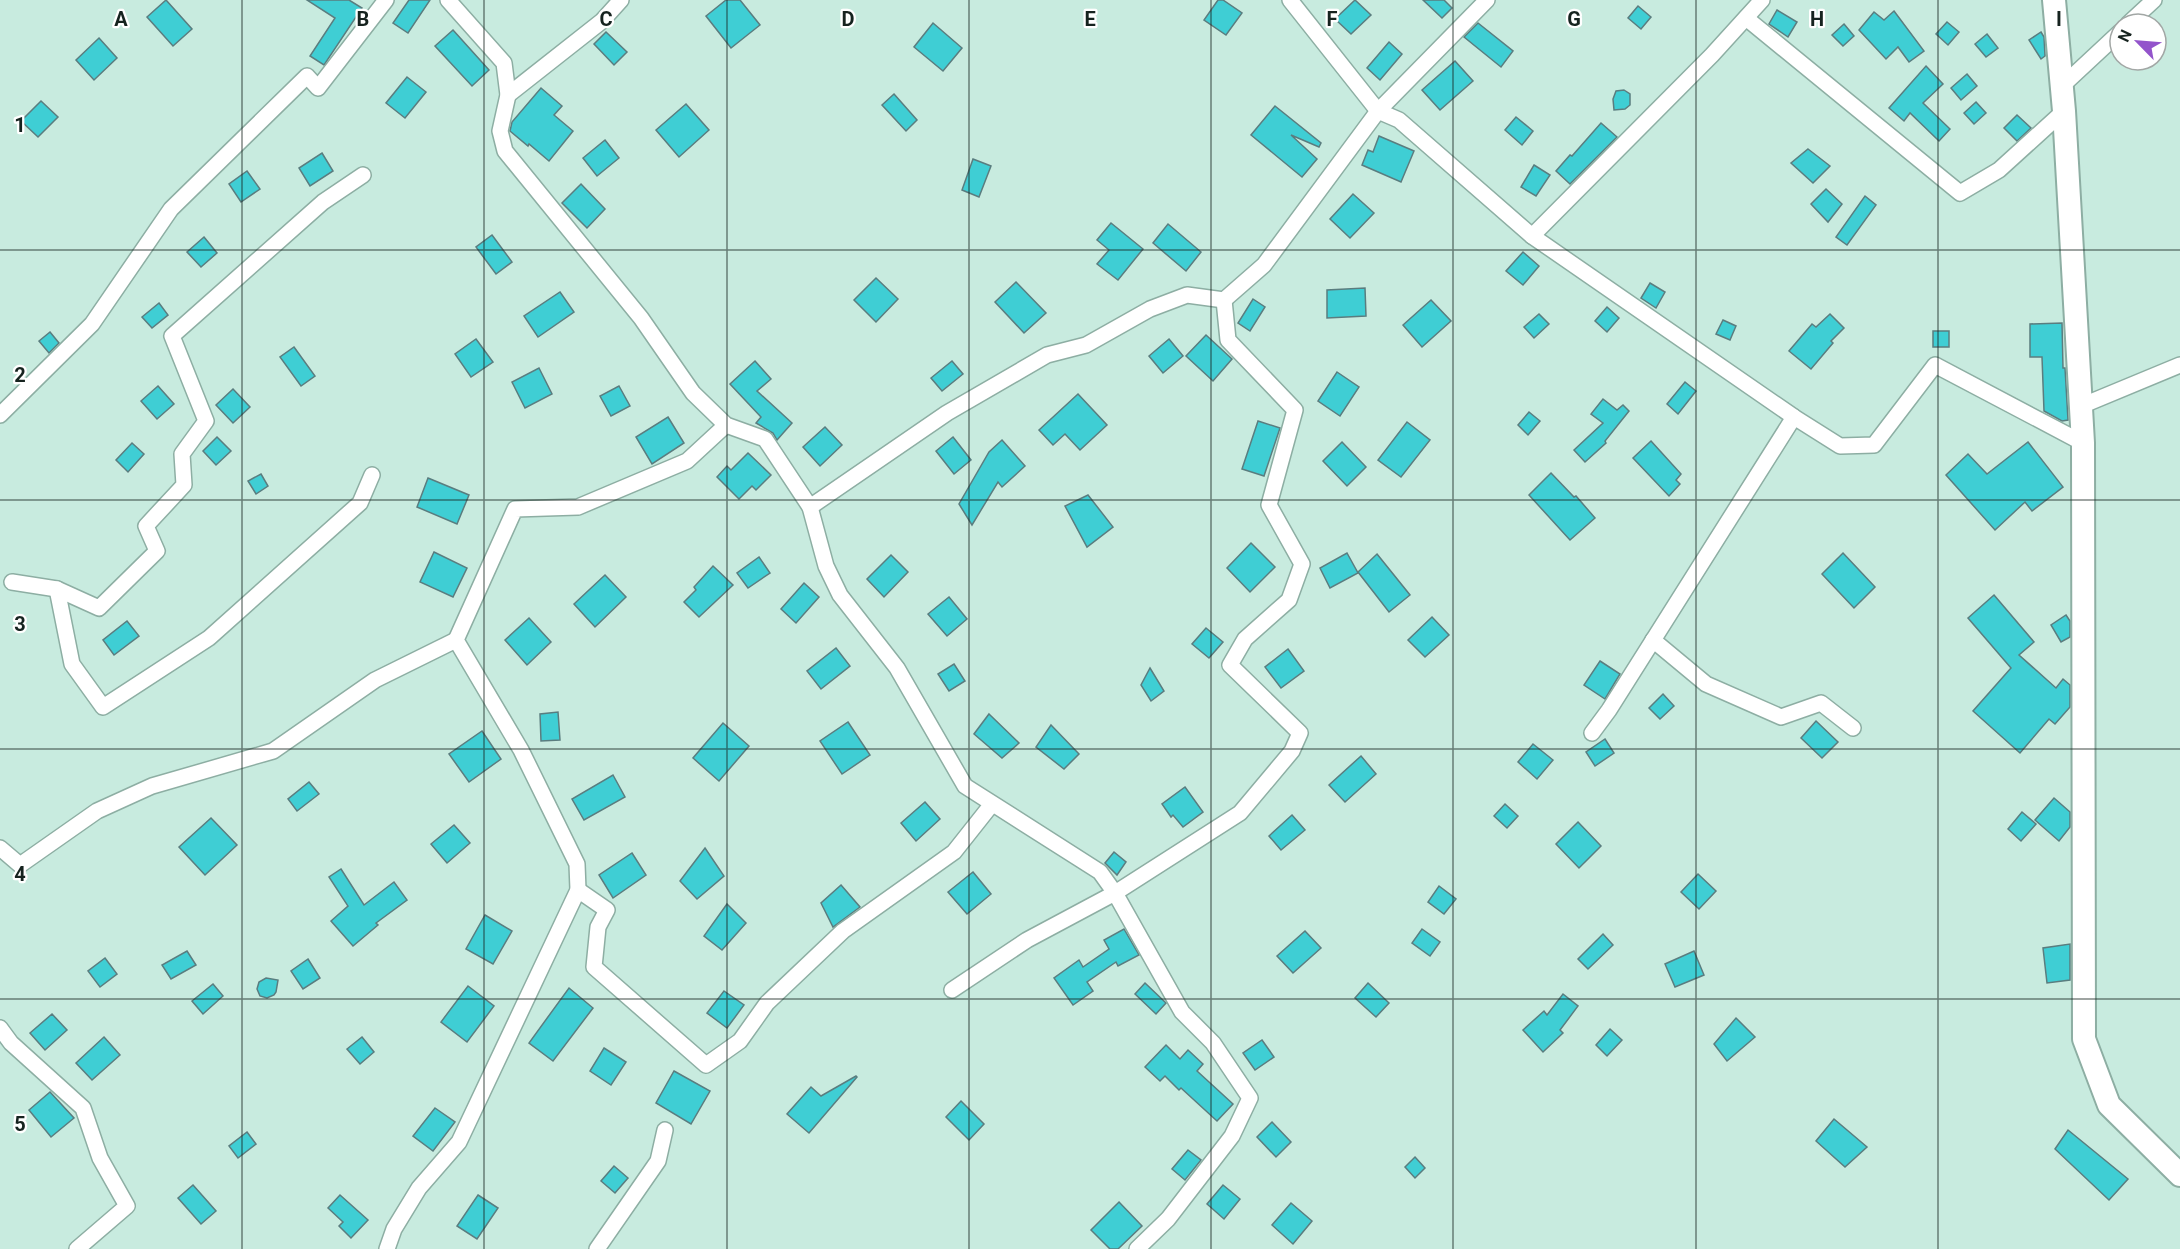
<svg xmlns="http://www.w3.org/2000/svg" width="2180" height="1249" font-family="Roboto,sans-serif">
<rect width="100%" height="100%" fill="#c8ebdf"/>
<g fill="#3fced4" stroke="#5a7d7f" stroke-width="1.5">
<path d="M 166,0 L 192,29 L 173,46 L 147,17 Z"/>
<path d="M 307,0 L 349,0 L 362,8 L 324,65 L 310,56 L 335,18 Z"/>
<path d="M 409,0 L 430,0 L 408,33 L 393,23 Z"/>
<path d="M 726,0 L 740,0 L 760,25 L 731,48 L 706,16 Z"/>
<path d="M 1218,0 L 1223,0 L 1242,13 L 1226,35 L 1204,20 Z"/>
<path d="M 1355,0 L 1371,15 L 1351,34 L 1335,19 Z"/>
<path d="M 1423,0 L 1444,0 L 1452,8 L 1442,18 Z"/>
<path d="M 1638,6 L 1651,17 L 1641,29 L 1628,18 Z"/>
<path d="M 1777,10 L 1797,22 L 1788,37 L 1769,24 Z"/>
<path d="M 1894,11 L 1924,51 L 1909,62 L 1898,47 L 1886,59 L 1859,30 L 1874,12 L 1884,20 Z"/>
<path d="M 1947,22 L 1959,32 L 1948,45 L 1936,34 Z"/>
<path d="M 933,23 L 962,48 L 943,71 L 914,47 Z"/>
<path d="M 1478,23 L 1513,51 L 1501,67 L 1464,37 Z"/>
<path d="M 1844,24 L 1854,36 L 1843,46 L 1832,35 Z"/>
<path d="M 453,30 L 489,70 L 472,86 L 435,46 Z"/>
<path d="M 606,32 L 627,52 L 614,65 L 594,44 Z"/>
<path d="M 2041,32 L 2044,37 L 2045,56 L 2041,59 L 2029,40 Z"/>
<path d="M 1987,34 L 1998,48 L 1986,57 L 1975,44 Z"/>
<path d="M 99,38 L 117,58 L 94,80 L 76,60 Z"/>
<path d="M 1389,42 L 1402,54 L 1380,80 L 1367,68 Z"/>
<path d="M 1455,61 L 1473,81 L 1440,110 L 1422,90 Z"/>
<path d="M 1926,66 L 1943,84 L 1923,103 L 1950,129 L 1939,141 L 1910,113 L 1904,121 L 1889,108 Z"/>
<path d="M 1967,74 L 1977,86 L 1961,100 L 1951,88 Z"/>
<path d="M 407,77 L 426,92 L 405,118 L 386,103 Z"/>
<path d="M 541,88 L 562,106 L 554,115 L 573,131 L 549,161 L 529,144 L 528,146 L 510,131 L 512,122 Z"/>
<path d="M 1624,90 L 1630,94 L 1630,105 L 1625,109 L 1614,110 L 1613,99 L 1616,91 Z"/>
<path d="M 894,94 L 917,120 L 906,131 L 882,105 Z"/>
<path d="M 41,101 L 58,117 L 38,137 L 21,121 Z"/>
<path d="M 1976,102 L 1986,113 L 1974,124 L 1964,113 Z"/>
<path d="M 686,104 L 709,130 L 679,157 L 656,130 Z"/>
<path d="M 1275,106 L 1321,143 L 1319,147 L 1291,135 L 1317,159 L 1302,177 L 1251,135 Z"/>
<path d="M 2017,115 L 2031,128 L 2017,141 L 2004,128 Z"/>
<path d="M 1516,117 L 1533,131 L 1522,145 L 1505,130 Z"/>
<path d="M 1601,123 L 1617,137 L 1570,184 L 1556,171 L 1570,155 L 1572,156 Z"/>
<path d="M 1379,136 L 1414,151 L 1401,182 L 1362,165 L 1368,150 L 1373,152 Z"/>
<path d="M 605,140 L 619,158 L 597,176 L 583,158 Z"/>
<path d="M 1808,149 L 1830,166 L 1813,183 L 1791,163 Z"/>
<path d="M 322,153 L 333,171 L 310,186 L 299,168 Z"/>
<path d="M 973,159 L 991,166 L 979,197 L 962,190 Z"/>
<path d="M 1534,165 L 1550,175 L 1536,196 L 1521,187 Z"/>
<path d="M 247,171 L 260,189 L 241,202 L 229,184 Z"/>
<path d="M 581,184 L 605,209 L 587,228 L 562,203 Z"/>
<path d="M 1826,189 L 1842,204 L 1828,222 L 1811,204 Z"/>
<path d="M 1353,194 L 1374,213 L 1350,238 L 1330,219 Z"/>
<path d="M 1865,196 L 1876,205 L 1847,245 L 1836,237 Z"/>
<path d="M 1111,223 L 1143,249 L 1118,280 L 1097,264 L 1109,250 L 1097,240 Z"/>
<path d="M 1168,224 L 1201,252 L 1186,271 L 1153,243 Z"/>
<path d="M 492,235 L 512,262 L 496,274 L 476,247 Z"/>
<path d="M 204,237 L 217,253 L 201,267 L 187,252 Z"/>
<path d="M 1523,252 L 1539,266 L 1523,285 L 1506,271 Z"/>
<path d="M 876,278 L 898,299 L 876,322 L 854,300 Z"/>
<path d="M 1016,282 L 1046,313 L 1024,333 L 995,302 Z"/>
<path d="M 1650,283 L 1665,292 L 1656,308 L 1641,298 Z"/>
<path d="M 1365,288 L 1366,316 L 1327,318 L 1327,290 Z"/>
<path d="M 560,292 L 574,312 L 538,337 L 524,316 Z"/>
<path d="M 1253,299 L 1265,307 L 1250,331 L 1238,323 Z"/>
<path d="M 1431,300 L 1451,321 L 1422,347 L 1403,325 Z"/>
<path d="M 159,303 L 168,315 L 152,328 L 142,317 Z"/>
<path d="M 1607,307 L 1619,318 L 1607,332 L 1595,321 Z"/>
<path d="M 1539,314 L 1549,324 L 1534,338 L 1524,327 Z"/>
<path d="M 1830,314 L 1844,328 L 1831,341 L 1833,343 L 1811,369 L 1789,351 L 1812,324 L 1816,327 Z"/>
<path d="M 1723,320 L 1736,326 L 1730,340 L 1716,334 Z"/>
<path d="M 2062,323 L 2063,368 L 2065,368 L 2068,420 L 2062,421 L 2044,411 L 2042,357 L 2030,357 L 2030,324 Z"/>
<rect x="1933" y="331" width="16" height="16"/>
<path d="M 50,332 L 59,343 L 49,353 L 39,341 Z"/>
<path d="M 1206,335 L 1232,359 L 1213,381 L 1186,356 Z"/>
<path d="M 476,339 L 493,362 L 471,377 L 455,354 Z"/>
<path d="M 1169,339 L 1183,356 L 1163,373 L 1149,356 Z"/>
<path d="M 294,347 L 315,376 L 301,386 L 280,357 Z"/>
<path d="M 755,361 L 771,379 L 757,391 L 792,423 L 777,440 L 773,433 L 756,423 L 761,417 L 730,384 Z"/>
<path d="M 952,361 L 963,374 L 942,391 L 931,378 Z"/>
<path d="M 539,368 L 552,394 L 525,408 L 512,382 Z"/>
<path d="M 1337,372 L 1359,387 L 1340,416 L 1318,401 Z"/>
<path d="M 1685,382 L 1696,391 L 1678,414 L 1667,404 Z"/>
<path d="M 158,386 L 174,404 L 157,419 L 141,401 Z"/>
<path d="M 619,386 L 630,406 L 611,416 L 600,396 Z"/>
<path d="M 233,389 L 250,407 L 233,423 L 216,405 Z"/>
<path d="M 1078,394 L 1107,425 L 1080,450 L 1065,434 L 1053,445 L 1039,430 Z"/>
<path d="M 1603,399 L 1617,410 L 1623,405 L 1629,411 L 1605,441 L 1606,443 L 1585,462 L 1574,450 L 1603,423 L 1591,414 Z"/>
<path d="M 1529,412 L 1540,421 L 1528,435 L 1518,425 Z"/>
<path d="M 668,417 L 684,443 L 652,464 L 636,437 Z"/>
<path d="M 1258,421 L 1280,428 L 1264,476 L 1242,469 Z"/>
<path d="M 1407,422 L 1430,440 L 1401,477 L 1378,460 Z"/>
<path d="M 825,427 L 842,445 L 820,466 L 803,447 Z"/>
<path d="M 217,437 L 231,451 L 216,465 L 203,451 Z"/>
<path d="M 953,437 L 971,460 L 954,474 L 936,451 Z"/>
<path d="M 1002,440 L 1025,466 L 1002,487 L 998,482 L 972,525 L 959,504 L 989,452 Z"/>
<path d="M 1651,441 L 1681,474 L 1676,480 L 1680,484 L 1669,496 L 1633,458 Z"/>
<path d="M 1342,442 L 1366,467 L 1347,486 L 1323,461 Z"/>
<path d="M 2028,442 L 2063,487 L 2032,511 L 2025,502 L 1995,530 L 1946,475 L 1968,454 L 1987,474 Z"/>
<path d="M 132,443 L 144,454 L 128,472 L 116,460 Z"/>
<path d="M 748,453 L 771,475 L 756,490 L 752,486 L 739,499 L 717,477 L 727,466 L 731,470 Z"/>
<path d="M 1551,473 L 1574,497 L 1576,496 L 1595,518 L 1570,540 L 1529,495 Z"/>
<path d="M 261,474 L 268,486 L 256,494 L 248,481 Z"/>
<path d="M 428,478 L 469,495 L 457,524 L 417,507 Z"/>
<path d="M 1088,495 L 1113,527 L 1087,547 L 1065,506 Z"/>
<path d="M 1251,543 L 1275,567 L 1250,592 L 1227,568 Z"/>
<path d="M 434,552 L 467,568 L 453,597 L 420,582 Z"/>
<path d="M 1347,553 L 1358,573 L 1330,588 L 1320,568 Z"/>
<path d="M 1843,553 L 1875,587 L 1854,608 L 1822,574 Z"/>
<path d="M 1377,554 L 1410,595 L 1389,612 L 1358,572 Z"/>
<path d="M 891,555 L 908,572 L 884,597 L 867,579 Z"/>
<path d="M 759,557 L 770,573 L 748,588 L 737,573 Z"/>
<path d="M 713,566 L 733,585 L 699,617 L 684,602 L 696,590 L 694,587 Z"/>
<path d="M 605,575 L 626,597 L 595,627 L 574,604 Z"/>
<path d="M 804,583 L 819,597 L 796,623 L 781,609 Z"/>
<path d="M 1994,595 L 2034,642 L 2019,655 L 2056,688 L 2063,679 L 2070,685 L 2070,707 L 2055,724 L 2049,719 L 2020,753 L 1973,711 L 2011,668 L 1968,618 Z"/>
<path d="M 949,597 L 967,619 L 947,636 L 928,614 Z"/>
<path d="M 2066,615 L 2070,621 L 2070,637 L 2061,642 L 2051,625 Z"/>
<path d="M 1432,617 L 1449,635 L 1425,657 L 1408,640 Z"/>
<path d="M 529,618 L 551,642 L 527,665 L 505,640 Z"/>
<path d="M 127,621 L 139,636 L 114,655 L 103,640 Z"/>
<path d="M 1206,628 L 1223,642 L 1209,658 L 1192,644 Z"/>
<path d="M 836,648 L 850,666 L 821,689 L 807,671 Z"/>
<path d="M 1288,649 L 1304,671 L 1281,688 L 1265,667 Z"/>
<path d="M 1600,661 L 1620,674 L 1605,699 L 1584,685 Z"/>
<path d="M 954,664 L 965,681 L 949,691 L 938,674 Z"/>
<path d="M 1150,668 L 1164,691 L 1151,701 L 1141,685 Z"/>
<path d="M 1663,694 L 1674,706 L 1660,719 L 1649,708 Z"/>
<path d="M 558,712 L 560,740 L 541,741 L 540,714 Z"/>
<path d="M 989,714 L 1019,743 L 1002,758 L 974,734 Z"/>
<path d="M 1816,721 L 1838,742 L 1822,758 L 1801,738 Z"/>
<path d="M 848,722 L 870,755 L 842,774 L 820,741 Z"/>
<path d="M 723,723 L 749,746 L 719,781 L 693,758 Z"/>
<path d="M 1051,725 L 1079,754 L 1064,769 L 1036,747 Z"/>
<path d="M 482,731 L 501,759 L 469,782 L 449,754 Z"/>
<path d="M 1605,739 L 1614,753 L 1595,766 L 1586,752 Z"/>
<path d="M 1533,744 L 1553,760 L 1537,779 L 1518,762 Z"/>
<path d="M 1361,756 L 1376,774 L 1345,802 L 1329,785 Z"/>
<path d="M 613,775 L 625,797 L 584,820 L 572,799 Z"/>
<path d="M 309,782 L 319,794 L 297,811 L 288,799 Z"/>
<path d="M 1185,787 L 1203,812 L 1183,827 L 1173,815 L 1171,817 L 1162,804 Z"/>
<path d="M 2054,798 L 2070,812 L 2070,827 L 2059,841 L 2035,820 Z"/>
<path d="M 925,802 L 940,819 L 916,841 L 901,823 Z"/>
<path d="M 1505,804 L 1518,816 L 1507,828 L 1494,816 Z"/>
<path d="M 2022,812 L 2036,824 L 2021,841 L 2008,829 Z"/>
<path d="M 1292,815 L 1305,830 L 1281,850 L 1269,836 Z"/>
<path d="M 211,818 L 237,845 L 205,875 L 179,847 Z"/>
<path d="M 1578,822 L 1601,846 L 1579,868 L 1556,844 Z"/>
<path d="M 454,825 L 470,843 L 447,863 L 431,844 Z"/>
<path d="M 705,848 L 724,876 L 697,899 L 680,881 Z"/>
<path d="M 1114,852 L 1126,862 L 1117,875 L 1105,863 Z"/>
<path d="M 632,853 L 646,875 L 613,898 L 599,875 Z"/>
<path d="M 341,869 L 364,905 L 394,882 L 407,900 L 376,923 L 378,925 L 353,946 L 331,921 L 348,906 L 329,877 Z"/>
<path d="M 973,872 L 991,894 L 967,914 L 948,892 Z"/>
<path d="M 1698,874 L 1716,891 L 1699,909 L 1681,892 Z"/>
<path d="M 841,885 L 860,907 L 833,927 L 821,903 Z"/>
<path d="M 1439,886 L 1456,899 L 1444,914 L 1428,902 Z"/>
<path d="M 727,904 L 746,923 L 722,950 L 704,936 Z"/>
<path d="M 485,915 L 512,931 L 493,964 L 466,949 Z"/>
<path d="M 1124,929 L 1139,955 L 1118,966 L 1116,962 L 1087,982 L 1093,991 L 1073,1005 L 1054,978 L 1079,960 L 1083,967 L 1109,949 L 1104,940 Z"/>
<path d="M 1422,929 L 1440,942 L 1430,956 L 1412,943 Z"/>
<path d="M 1305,931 L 1321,948 L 1293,973 L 1277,956 Z"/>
<path d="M 1603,934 L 1613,945 L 1588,969 L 1578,959 Z"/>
<path d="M 2070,944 L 2070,980 L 2047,983 L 2043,948 Z"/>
<path d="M 187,951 L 196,965 L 171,979 L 162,965 Z"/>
<path d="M 1694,951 L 1704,975 L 1675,987 L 1665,964 Z"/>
<path d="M 105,958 L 117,974 L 100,987 L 88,971 Z"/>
<path d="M 308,959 L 320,978 L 303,989 L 291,971 Z"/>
<path d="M 266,978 L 278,980 L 276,992 L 274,995 L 267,998 L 260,996 L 257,989 L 259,982 Z"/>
<path d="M 1145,983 L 1166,1003 L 1156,1014 L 1135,994 Z"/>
<path d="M 1368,983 L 1389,1003 L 1376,1017 L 1355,998 Z"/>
<path d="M 213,984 L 223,996 L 203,1014 L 192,1001 Z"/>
<path d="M 468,986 L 494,1006 L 467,1042 L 441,1022 Z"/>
<path d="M 569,988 L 593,1008 L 553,1061 L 529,1043 Z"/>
<path d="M 724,991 L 744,1005 L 727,1028 L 707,1013 Z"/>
<path d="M 1563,994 L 1578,1006 L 1560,1030 L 1563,1033 L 1543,1052 L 1523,1030 L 1544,1011 L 1547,1015 Z"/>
<path d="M 52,1014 L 67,1030 L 45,1050 L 30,1033 Z"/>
<path d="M 1736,1018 L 1755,1037 L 1727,1061 L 1714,1044 Z"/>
<path d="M 1610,1029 L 1622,1040 L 1607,1056 L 1596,1045 Z"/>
<path d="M 104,1037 L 120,1055 L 92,1080 L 76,1063 Z"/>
<path d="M 362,1037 L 374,1052 L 360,1064 L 347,1049 Z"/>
<path d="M 1262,1040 L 1274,1057 L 1255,1070 L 1243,1053 Z"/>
<path d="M 1166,1045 L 1180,1059 L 1188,1050 L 1203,1064 L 1197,1071 L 1233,1104 L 1217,1121 L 1181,1088 L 1179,1090 L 1165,1076 L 1160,1081 L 1145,1067 Z"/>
<path d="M 604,1048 L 626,1062 L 611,1085 L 590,1071 Z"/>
<path d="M 674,1071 L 710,1091 L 691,1124 L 656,1103 Z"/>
<path d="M 856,1076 L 857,1077 L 809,1133 L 787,1114 L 811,1087 L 821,1096 Z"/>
<path d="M 50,1092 L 74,1118 L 51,1137 L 29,1110 Z"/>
<path d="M 961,1101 L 984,1124 L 969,1140 L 946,1117 Z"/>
<path d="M 435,1108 L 455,1122 L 433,1151 L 413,1136 Z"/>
<path d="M 1834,1119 L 1867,1147 L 1845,1167 L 1816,1141 Z"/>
<path d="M 1272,1122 L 1291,1142 L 1276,1157 L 1257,1137 Z"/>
<path d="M 2068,1130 L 2128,1179 L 2109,1200 L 2055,1149 Z"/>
<path d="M 247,1132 L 256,1144 L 238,1158 L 229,1146 Z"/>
<path d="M 1188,1150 L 1201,1160 L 1185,1180 L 1172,1169 Z"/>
<path d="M 1415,1157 L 1425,1168 L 1415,1178 L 1405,1167 Z"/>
<path d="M 614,1166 L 628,1178 L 615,1193 L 601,1181 Z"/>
<path d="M 193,1185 L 216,1211 L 201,1224 L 178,1198 Z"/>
<path d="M 1223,1185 L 1240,1199 L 1224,1219 L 1207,1204 Z"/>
<path d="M 340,1195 L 368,1220 L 351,1238 L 339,1226 L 343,1222 L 328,1208 Z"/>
<path d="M 478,1195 L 498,1208 L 477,1239 L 457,1226 Z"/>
<path d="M 1119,1202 L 1142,1226 L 1118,1249 L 1110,1249 L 1091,1230 Z"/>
<path d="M 1291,1203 L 1312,1221 L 1293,1244 L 1272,1225 Z"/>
</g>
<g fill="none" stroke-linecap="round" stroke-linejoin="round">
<defs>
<g id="street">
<path d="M 448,0 L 504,63 L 508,95 L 500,131 L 505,151 L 641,318 L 693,393 L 726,425 L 765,439 L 810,507 L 826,566 L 840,595 L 897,668 L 965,786 L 1100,872 L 1115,893 L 1182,1012 L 1213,1043 L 1250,1098 L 1232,1136 L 1168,1219 L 1137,1249"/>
<path d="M 1290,0 L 1378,111 L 1399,120 L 1532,236 L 1794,417 L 1840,446 L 1874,445 L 1935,365 L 2083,443"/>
<path d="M 1746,18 L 1960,193 L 1999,170 L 2064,111"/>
<path d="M 2128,24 L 2154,0"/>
<path d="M 2062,86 L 2120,32"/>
<path d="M 508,95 L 602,21 L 621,0"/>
<path d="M 1532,236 L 1712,55 L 1762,0"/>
<path d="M 2081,406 L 2180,365"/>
<path d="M 0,415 L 92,324 L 171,209 L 307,76 L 318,88 L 386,0"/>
<path d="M 810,507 L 947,413 L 1047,355 L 1086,345 L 1150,309 L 1187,295 L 1224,300 L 1264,265 L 1378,111 L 1487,0"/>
<path d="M 12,582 L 57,589 L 99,608 L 157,551 L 146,526 L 184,485 L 182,454 L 206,421 L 172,336 L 323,202 L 363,175"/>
<path d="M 57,589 L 72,664 L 103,707 L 209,638 L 360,503 L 372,475"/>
<path d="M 1653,640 L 1706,684 L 1781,717 L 1821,703 L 1853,728"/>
<path d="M 1592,733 L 1609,710 L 1794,417"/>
<path d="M 0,848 L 20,865 L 97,811 L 152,786 L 273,751 L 375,680 L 456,640"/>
<path d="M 578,890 L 607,910 L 598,927 L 594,967 L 706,1065 L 740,1041 L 767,1003 L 843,931 L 954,852 L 992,804"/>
<path d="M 952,990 L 1027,940 L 1115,893 L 1240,813 L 1292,751 L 1300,733 L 1230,665 L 1245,639 L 1289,600 L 1302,564 L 1269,505 L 1295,410 L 1228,340 L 1224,300"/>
<path d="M 0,1028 L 11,1043 L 83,1108 L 100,1158 L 127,1206 L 77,1249"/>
<path d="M 387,1249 L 394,1229 L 419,1188 L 459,1142 L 578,890 L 577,864 L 521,750 L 456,640 L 515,509 L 578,507 L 687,461 L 726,425"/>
<path d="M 597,1249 L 658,1161 L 665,1130"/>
</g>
<path id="secondary" d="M 2054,0 L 2064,111 L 2083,443 L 2084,1039 L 2109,1105 L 2180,1175"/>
</defs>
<use href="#street" stroke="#8daea3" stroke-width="18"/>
<use href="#secondary" stroke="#8daea3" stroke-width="26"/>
<use href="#street" stroke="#fff" stroke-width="15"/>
<use href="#secondary" stroke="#fff" stroke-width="22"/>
</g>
<path fill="none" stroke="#16231f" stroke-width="1.5" stroke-opacity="0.55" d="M 242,0 L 242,1249M 484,0 L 484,1249M 727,0 L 727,1249M 969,0 L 969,1249M 1211,0 L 1211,1249M 1453,0 L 1453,1249M 1696,0 L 1696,1249M 1938,0 L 1938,1249M 0,250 L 2180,250M 0,500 L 2180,500M 0,749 L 2180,749M 0,999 L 2180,999"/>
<g font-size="20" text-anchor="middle" font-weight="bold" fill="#16231f" stroke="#fff" stroke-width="4.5" stroke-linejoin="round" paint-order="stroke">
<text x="121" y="26">A</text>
<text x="363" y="26">B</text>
<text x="606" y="26">C</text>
<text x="848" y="26">D</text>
<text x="1090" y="26">E</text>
<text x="1332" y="26">F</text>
<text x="1574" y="26">G</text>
<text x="1817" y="26">H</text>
<text x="2059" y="26">I</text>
<text x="20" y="132">1</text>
<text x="20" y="382">2</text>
<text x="20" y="631">3</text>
<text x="20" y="881">4</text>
<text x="20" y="1131">5</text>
</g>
<g transform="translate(2138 42) rotate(295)"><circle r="28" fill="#ffffff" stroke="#a2a7a5" stroke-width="1.5"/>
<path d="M0-4.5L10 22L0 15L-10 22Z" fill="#9354cb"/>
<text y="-9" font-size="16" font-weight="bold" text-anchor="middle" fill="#16231f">N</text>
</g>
</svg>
